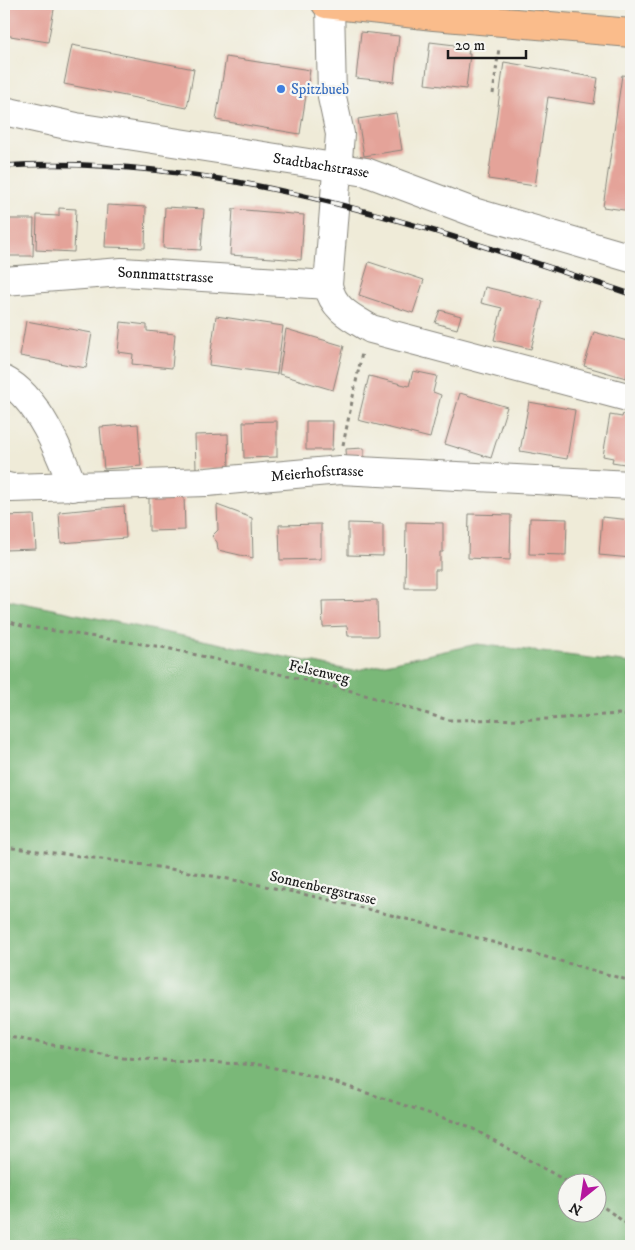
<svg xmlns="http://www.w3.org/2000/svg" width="635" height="1250" font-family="'IM FELL DW Pica',serif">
<rect width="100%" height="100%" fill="#f6f6f2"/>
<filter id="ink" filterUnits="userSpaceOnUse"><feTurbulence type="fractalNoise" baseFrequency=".02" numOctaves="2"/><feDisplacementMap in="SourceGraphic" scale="10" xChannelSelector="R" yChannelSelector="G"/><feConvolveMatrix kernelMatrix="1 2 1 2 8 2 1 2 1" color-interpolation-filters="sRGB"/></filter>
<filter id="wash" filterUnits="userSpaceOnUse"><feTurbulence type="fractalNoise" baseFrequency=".0096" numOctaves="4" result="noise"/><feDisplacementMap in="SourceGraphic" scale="20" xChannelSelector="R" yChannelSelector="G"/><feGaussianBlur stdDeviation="1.12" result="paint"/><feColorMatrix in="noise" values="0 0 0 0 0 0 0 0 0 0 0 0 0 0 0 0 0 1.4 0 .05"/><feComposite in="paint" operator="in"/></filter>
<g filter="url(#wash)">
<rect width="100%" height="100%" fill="#efebd8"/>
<path fill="#7ab878" stroke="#4b6a4a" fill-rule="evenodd" d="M 4,599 L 353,671 L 477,644 L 631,663 L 631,1246 L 4,1246 ZM 568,1182 L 598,1182 L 598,1212 L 568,1212 Z"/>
<g id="blocks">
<g fill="#e4a399">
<path d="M 4,4 L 55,4 L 48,42 L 4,35 Z"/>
<path d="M 361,32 L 399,36 L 394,82 L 356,78 Z"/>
<path d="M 430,42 L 455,45 L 454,48 L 469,50 L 468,54 L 470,54 L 466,89 L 425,84 Z"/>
<path d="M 72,45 L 194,69 L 187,108 L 64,84 Z"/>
<path d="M 226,57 L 310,70 L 300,134 L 216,120 Z"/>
<path d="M 504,62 L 598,78 L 594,104 L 548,97 L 535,186 L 488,179 Z"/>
<path d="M 622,75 L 631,76 L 631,211 L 603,207 Z"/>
<path d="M 396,113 L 402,150 L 364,156 L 358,119 Z"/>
<path d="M 107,205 L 146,207 L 145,248 L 105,247 Z"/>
<path d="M 165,207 L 204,209 L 201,250 L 163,248 Z"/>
<path d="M 59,208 L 76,209 L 74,252 L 36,250 L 37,215 L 59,216 Z"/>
<path d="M 233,209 L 304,215 L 301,260 L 230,255 Z"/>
<path d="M 4,219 L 34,219 L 33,256 L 4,256 Z"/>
<path d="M 369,262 L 424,280 L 413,313 L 359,295 Z"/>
<path d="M 485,287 L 543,301 L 531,349 L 494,340 L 502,308 L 481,303 Z"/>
<path d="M 440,310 L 461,316 L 457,329 L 435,323 Z"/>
<path d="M 216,316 L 283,326 L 277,374 L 209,365 Z"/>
<path d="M 26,321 L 92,333 L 86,368 L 20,356 Z"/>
<path d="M 121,322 L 147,325 L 147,331 L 175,334 L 172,368 L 132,364 L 133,354 L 118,352 Z"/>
<path d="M 286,329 L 344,346 L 333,390 L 279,374 Z"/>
<path d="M 594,332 L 631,342 L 631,357 L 626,378 L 584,366 Z"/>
<path d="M 413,371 L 437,376 L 433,392 L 441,395 L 430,438 L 358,420 L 369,376 L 409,386 Z"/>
<path d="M 460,393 L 507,407 L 491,458 L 445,444 Z"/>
<path d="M 529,402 L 575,410 L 567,459 L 520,451 Z"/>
<path d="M 623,414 L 631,416 L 631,465 L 612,462 L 613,458 L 603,456 L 610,415 L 622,417 Z"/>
<path d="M 277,421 L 277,457 L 244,458 L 243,422 Z"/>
<path d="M 306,421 L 333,421 L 332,450 L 306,450 Z"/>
<path d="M 138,424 L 141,466 L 104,469 L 100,427 Z"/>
<path d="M 228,434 L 229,469 L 196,469 L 195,435 Z"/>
<path d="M 364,448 L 364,465 L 347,465 L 346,449 Z"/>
<path d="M 184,495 L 185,530 L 149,531 L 149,496 Z"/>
<path d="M 217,505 L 252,518 L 253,558 L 218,550 L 217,542 L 212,536 L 218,530 Z"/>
<path d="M 124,506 L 126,538 L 61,543 L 59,512 Z"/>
<path d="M 469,514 L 511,515 L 510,560 L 468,558 Z"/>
<path d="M 34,515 L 36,549 L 4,550 L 4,516 Z"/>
<path d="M 602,517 L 631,520 L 631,558 L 599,555 Z"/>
<path d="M 530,518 L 567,519 L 566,555 L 529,554 Z"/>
<path d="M 406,522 L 443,523 L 443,552 L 440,552 L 440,570 L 435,570 L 435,588 L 405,588 Z"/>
<path d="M 348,523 L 383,524 L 383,556 L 348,555 Z"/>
<path d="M 321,524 L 321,559 L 280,560 L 279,525 Z"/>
<path d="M 630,574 L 631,574 L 631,588 L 629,588 Z"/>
<path d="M 377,600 L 378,636 L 348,636 L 347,626 L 323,627 L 322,601 Z"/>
</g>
</g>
</g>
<g filter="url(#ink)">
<use href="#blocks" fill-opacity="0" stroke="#86847a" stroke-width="1"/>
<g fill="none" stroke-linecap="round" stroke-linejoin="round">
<defs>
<g id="minor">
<path d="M 330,4 L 332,97 L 340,134 L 328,285 C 333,309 351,317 371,329 L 631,398"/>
<path id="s1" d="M 4,111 L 76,127 L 366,172 L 473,212 L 631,258"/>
<path id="s2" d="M 4,281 L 122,272 L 328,285"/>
<path d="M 4,380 C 38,397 60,453 73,487"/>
<path id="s3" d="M 4,486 L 11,488 L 207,482 L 340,470 L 631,485"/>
</g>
<path id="major" d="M 326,4 L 434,16 L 631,33"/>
</defs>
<use href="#minor" stroke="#86847a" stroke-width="30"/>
<use href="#major" stroke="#86847a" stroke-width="30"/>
<g stroke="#86847a" stroke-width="3" stroke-dasharray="4 4" stroke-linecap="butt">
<path d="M 493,94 L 499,48"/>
<path d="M 343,445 L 362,353"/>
<path d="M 4,620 L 22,626 L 162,647 L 348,690 L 448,720 L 549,719 L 618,714 L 631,716"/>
<path d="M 4,847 C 82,856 161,866 239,881 C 372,906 502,945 631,981"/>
<path d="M 4,1036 L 123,1058 L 261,1065 L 321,1078 L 468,1126 L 568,1182"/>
<path d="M 598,1203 L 631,1227"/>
</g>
<use href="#minor" stroke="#fff" stroke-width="28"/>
<use href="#major" stroke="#fabc8b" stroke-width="28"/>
<defs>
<path id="rail" d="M 4,166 C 222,153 427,228 631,294"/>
</defs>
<use href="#rail" stroke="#1c1c1c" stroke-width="5.5"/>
<use href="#rail" stroke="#f6f6f2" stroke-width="4" stroke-dasharray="11" stroke-linecap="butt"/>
</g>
</g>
<circle fill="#3f7fe0" stroke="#f6f6f2" stroke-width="2" cx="281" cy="89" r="5"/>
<g text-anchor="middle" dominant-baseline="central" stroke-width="4.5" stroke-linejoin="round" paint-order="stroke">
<g font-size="15" fill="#366cbe" stroke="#f6f6f2" text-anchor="start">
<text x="291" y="89">Spitzbueb</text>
</g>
<g font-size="15" fill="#1c1c1c" stroke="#f6f6f2">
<text stroke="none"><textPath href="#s1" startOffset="322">Stadtbachstrasse</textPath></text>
<text stroke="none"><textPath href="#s2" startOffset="162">Sonnmattstrasse</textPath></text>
<text stroke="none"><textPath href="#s3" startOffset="314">Meierhofstrasse</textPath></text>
<text transform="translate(319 672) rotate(13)">Felsenweg</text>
<text transform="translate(323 888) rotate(13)">Sonnenbergstrasse</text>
</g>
</g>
<rect width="635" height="1250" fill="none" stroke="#f6f6f2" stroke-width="20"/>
<g transform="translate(582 1198) rotate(210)"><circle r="24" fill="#f6f6f2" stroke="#9f9f9c"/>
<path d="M0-4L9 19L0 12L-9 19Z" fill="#b5179e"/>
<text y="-8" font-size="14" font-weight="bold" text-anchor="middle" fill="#1c1c1c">N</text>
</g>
<path d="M448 50v8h78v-8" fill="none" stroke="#1c1c1c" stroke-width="2.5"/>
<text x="455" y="50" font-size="15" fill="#1c1c1c" stroke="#f6f6f2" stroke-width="4" paint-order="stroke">20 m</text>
</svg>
